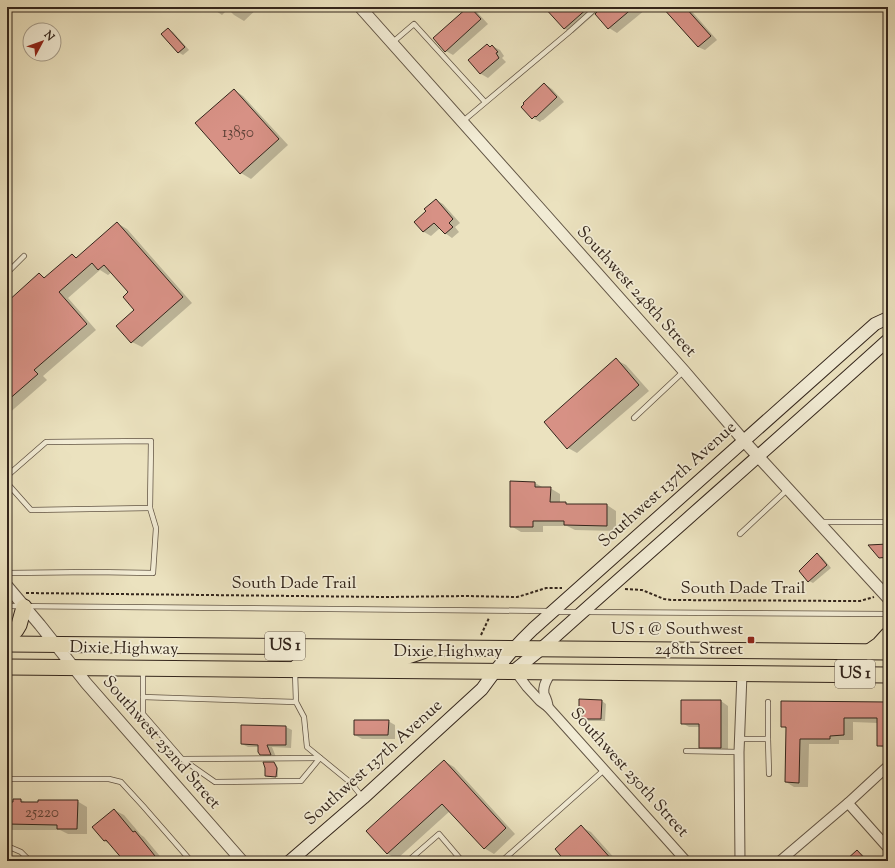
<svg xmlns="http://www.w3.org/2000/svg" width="895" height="868" font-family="'Sorts Mill Goudy',serif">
<rect width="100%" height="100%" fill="#ebe2bf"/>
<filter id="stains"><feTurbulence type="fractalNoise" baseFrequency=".005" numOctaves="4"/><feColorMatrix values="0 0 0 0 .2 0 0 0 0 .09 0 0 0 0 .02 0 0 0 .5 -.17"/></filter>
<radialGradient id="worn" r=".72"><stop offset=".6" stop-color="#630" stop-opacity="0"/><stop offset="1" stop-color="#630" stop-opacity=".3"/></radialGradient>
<g fill="#0003">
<path d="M 210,7 L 259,7 L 244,21 L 234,15 L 228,9 L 222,15 Z"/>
<path d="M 469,7 L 476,11 L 488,24 L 453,55 L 446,51 Z"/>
<path d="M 546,7 L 643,7 L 645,10 L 617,33 L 609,28 L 596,13 L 573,33 L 565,29 Z"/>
<path d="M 663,7 L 688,7 L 717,40 L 705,50 L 698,47 Z"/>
<path d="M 168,29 L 173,32 L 189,50 L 183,55 L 178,52 Z"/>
<path d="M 487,45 L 491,47 L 492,46 L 500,50 L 504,56 L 502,58 L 506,62 L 488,78 L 481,74 L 469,61 Z"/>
<path d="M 545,84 L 552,89 L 564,102 L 543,120 L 542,120 L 540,122 L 533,118 Z"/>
<path d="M 234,90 L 243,96 L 288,145 L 251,179 L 241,173 L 196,123 Z"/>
<path d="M 436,200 L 443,204 L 460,223 L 455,227 L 459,232 L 452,238 L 445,233 L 440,228 L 431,236 L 424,232 L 415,222 L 427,212 Z"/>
<path d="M 7,213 L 10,217 L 7,219 Z"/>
<path d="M 117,223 L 127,229 L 192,303 L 142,347 L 132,342 L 135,310 L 129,292 L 112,272 L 108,275 L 100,270 L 68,298 L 96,330 L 43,376 L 47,380 L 7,415 L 7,303 L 39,274 L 46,278 L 72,255 L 77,258 Z"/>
<path d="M 616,360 L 626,365 L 649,391 L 577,453 L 568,448 Z"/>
<path d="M 535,483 L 544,488 L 550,488 L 560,494 L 560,503 L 565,503 L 569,505 L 607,505 L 616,511 L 616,531 L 575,530 L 567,526 L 543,526 L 543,532 L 521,532 L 511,526 Z"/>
<path d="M 888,545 L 888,561 L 887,561 L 880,557 Z"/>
<path d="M 817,555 L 822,557 L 831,568 L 813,583 L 809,581 Z"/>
<path d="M 602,701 L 606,704 L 605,721 L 587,721 L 583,718 L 583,713 L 580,711 Z"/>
<path d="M 721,701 L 728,706 L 728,751 L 707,751 L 700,747 L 700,727 L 689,727 L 682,723 Z"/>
<path d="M 888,703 L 888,750 L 878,745 L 878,723 L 853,722 L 853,740 L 839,740 L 839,744 L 809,744 L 808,787 L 794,787 L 786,782 L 787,729 L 782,726 Z"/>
<path d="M 388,721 L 395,725 L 395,739 L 362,739 L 355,735 Z"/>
<path d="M 286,727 L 292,730 L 291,748 L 272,747 L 276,757 L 266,757 L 260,754 L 259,747 L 248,747 L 242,744 Z"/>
<path d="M 444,761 L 454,767 L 515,834 L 494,854 L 484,848 L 450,811 L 397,859 L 388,854 L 367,831 Z"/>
<path d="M 274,763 L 276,764 L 278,769 L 278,777 L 268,777 L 266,776 Z"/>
<path d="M 7,800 L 21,800 L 27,803 L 77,801 L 87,807 L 87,834 L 68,834 L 60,830 L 11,830 L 11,832 L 7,832 Z"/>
<path d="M 114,810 L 124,815 L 141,835 L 144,837 L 164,861 L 125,861 L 112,845 L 104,841 Z"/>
<path d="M 581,827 L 591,832 L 617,861 L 567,861 Z"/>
<path d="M 857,851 L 862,854 L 868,861 L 848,861 Z"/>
</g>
<g fill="#d79185" stroke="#34261c">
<path d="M 468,7 L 470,7 L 481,19 L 445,52 L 433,38 Z"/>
<path d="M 544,7 L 589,7 L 564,29 Z"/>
<path d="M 601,7 L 634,7 L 608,29 L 595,14 L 600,9 Z"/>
<path d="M 662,7 L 685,7 L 711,36 L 698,47 Z"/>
<path d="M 168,28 L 185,47 L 178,53 L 161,34 Z"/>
<path d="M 487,44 L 490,47 L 492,45 L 498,52 L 496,53 L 499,58 L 480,74 L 468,60 Z"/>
<path d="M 544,83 L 557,97 L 536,117 L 535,116 L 532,119 L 521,107 L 524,104 L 523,103 Z"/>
<path d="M 234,89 L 279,139 L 240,174 L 195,123 Z"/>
<path d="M 436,199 L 453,219 L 449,223 L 453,227 L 445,234 L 434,223 L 423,232 L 414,222 L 426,211 L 424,209 Z"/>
<path d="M 117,222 L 183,297 L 131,343 L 116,326 L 134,310 L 123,297 L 128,292 L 104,265 L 98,270 L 92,263 L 59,292 L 87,324 L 34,370 L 38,374 L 7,401 L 7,302 L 39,273 L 44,278 L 72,254 L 76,258 Z"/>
<path d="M 616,358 L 639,385 L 567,449 L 544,422 Z"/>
<path d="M 510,481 L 535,482 L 535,487 L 551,487 L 550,502 L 566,502 L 566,504 L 607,504 L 607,526 L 564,525 L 564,521 L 533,521 L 533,527 L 510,527 Z"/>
<path d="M 888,544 L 888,557 L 879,558 L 868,545 Z"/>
<path d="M 817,553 L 827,565 L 808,582 L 799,571 Z"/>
<path d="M 579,699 L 602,700 L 601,719 L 582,719 L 582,712 L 579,712 Z"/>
<path d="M 681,700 L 721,700 L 721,748 L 699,748 L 699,724 L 681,724 Z"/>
<path d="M 781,701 L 888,702 L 888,746 L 877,746 L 877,718 L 844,718 L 844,735 L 830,736 L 830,739 L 800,739 L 799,783 L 785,782 L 786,727 L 781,727 Z"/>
<path d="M 354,720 L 389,720 L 388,735 L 354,735 Z"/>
<path d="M 241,725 L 286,726 L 286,745 L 267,745 L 271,755 L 260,755 L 258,752 L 258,745 L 241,744 Z"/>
<path d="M 444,760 L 506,828 L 484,849 L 442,804 L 387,854 L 366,831 Z"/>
<path d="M 263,762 L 274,762 L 277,768 L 276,777 L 265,776 L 265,768 Z"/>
<path d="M 13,799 L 21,799 L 21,802 L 38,802 L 38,800 L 78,800 L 77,829 L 57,829 L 57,825 L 7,824 L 7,802 L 13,802 Z"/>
<path d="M 114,809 L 133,832 L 135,831 L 159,861 L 124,861 L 106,840 L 104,841 L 92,827 Z"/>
<path d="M 581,825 L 613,861 L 565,861 L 555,849 Z"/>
<path d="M 857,850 L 867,861 L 845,861 Z"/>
</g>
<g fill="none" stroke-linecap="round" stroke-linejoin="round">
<defs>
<g id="service">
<path d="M 393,42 L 414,24 L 485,102"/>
<path d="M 462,122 L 568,33 L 597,7"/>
<path d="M 7,273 L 24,256"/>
<path d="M 634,418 L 684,371"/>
<path d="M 7,476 L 46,442 L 151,441 L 150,508 L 31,510 L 7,483"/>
<path d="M 820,522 L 888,522"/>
<path d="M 740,534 L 788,489"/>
<path d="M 7,573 L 94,572 L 153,573 L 156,528 L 150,508"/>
<path d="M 7,606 L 549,611"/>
<path d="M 557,612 L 579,612"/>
<path d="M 587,612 L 888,614"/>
<path d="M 143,670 L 143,697 L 296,702 L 295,672"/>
<path d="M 143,697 L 143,714 L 182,759 L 320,758"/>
<path d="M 296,702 L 304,717 L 307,747 L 351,783 L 363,798"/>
<path d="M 740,739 L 768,739 L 768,702"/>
<path d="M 768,739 L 769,774"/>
<path d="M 686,751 L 739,752"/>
<path d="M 182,759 L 215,782 L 301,781 L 320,758"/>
<path d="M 7,779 L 109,779 L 121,782 L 143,806 L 191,861"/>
<path d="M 7,846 L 21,852 L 30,861"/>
<path d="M 408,861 L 439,834 L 462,861"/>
<path d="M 502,861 L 604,770"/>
</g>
<g id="minor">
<path d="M 515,671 L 527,687 L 540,701 L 548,707 L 566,727 L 686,861"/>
<path d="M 548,707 C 548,702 546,698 544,694 C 542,685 548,679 551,672"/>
<path d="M 848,803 L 888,848"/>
<path d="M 740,861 L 739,752 L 742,674"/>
<path d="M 780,861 L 848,803 L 888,766"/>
</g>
<g id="tertiary">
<path d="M 360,7 L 541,210 L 684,371 L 744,441 L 888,598"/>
<path d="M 7,586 L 40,625 L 86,683 L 242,861"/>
</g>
<g id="secondary">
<path d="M 509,673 L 515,670 L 541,649 C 656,546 773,444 888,340"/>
<path d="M 290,861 L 363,798 L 482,689 C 497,668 514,647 533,629 L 875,324 L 888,318"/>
</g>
<g id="trunk">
<path d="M 7,639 L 16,630 L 19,625 L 24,607"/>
<path d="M 7,644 L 888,652"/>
<path d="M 869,652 L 879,645 L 888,635"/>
<path d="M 7,667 L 888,675"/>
<path d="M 295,669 C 301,662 306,659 315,657 L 399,659 L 423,651"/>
</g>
</defs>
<use href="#service" stroke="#625545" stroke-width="6"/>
<use href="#minor" stroke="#625545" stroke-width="11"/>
<use href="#tertiary" stroke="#625545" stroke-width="13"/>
<use href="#secondary" stroke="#34261c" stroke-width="14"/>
<use href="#trunk" stroke="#34261c" stroke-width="17"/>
<g stroke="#34261c" stroke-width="2" stroke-dasharray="3 2" stroke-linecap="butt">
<path d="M 625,589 L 642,590 L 664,599 L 671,600 L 848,601 L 860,601 L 874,597"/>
<path d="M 26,593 L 386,597 L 467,596 L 517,597 L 524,595 L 546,588 L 562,588"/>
<path d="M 481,635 L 489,618"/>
</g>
<use href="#service" stroke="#f2ecd5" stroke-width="4.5"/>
<use href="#minor" stroke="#f2ecd5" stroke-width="9"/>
<use href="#tertiary" stroke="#f2ecd5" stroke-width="11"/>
<use href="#secondary" stroke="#f2ecd5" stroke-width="12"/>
<use href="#trunk" stroke="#ebe2bf" stroke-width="15"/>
</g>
<rect fill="#8f2418" stroke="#f2ecd5" stroke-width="1.5" x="747" y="636" width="8" height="8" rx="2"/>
<g text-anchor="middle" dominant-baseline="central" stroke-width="3.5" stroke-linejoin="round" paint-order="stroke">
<g font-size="15" fill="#5d4136">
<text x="238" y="133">13850</text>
<text x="42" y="813">25220</text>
</g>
<g fill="#f2ecd5" stroke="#6d6154" stroke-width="1">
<rect x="265" y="632" width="40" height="28" rx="3"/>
<rect x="835" y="660" width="40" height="28" rx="3"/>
</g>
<g font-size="16" font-weight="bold" fill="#34261c">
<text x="285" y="646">US 1</text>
<text x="855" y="674">US 1</text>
</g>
<g font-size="17" fill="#34261c" stroke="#f2ecd5">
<text transform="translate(636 292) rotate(48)">Southwest 248th Street</text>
<text transform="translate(668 485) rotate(-42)">Southwest 137th Avenue</text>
<text x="294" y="584">South Dade Trail</text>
<text x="743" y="589">South Dade Trail</text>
<text transform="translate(124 649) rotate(1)">Dixie Highway</text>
<text x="448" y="652">Dixie Highway</text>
<text transform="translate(161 743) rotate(49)">Southwest 252nd Street</text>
<text transform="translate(374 763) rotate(-42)">Southwest 137th Avenue</text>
<text transform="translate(629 773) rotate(48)">Southwest 250th Street</text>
</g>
<g font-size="17" fill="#34261c" stroke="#f2ecd5" text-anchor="end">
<text x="743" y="630">US 1 @ Southwest<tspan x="743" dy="20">248th Street</tspan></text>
</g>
</g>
<rect width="895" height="868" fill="none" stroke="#ebe2bf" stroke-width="24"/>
<rect x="8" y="8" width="879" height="852" fill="none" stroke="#34261c" stroke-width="2"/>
<rect x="12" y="12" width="871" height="844" fill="none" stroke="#34261c"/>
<g transform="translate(42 42) rotate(49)"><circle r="19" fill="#f2ecd5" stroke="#a69d8b"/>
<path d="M0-3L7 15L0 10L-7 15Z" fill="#8f2418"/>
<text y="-6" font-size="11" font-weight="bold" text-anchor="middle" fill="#34261c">N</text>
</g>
<rect width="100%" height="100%" filter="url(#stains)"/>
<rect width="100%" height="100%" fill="url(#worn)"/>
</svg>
